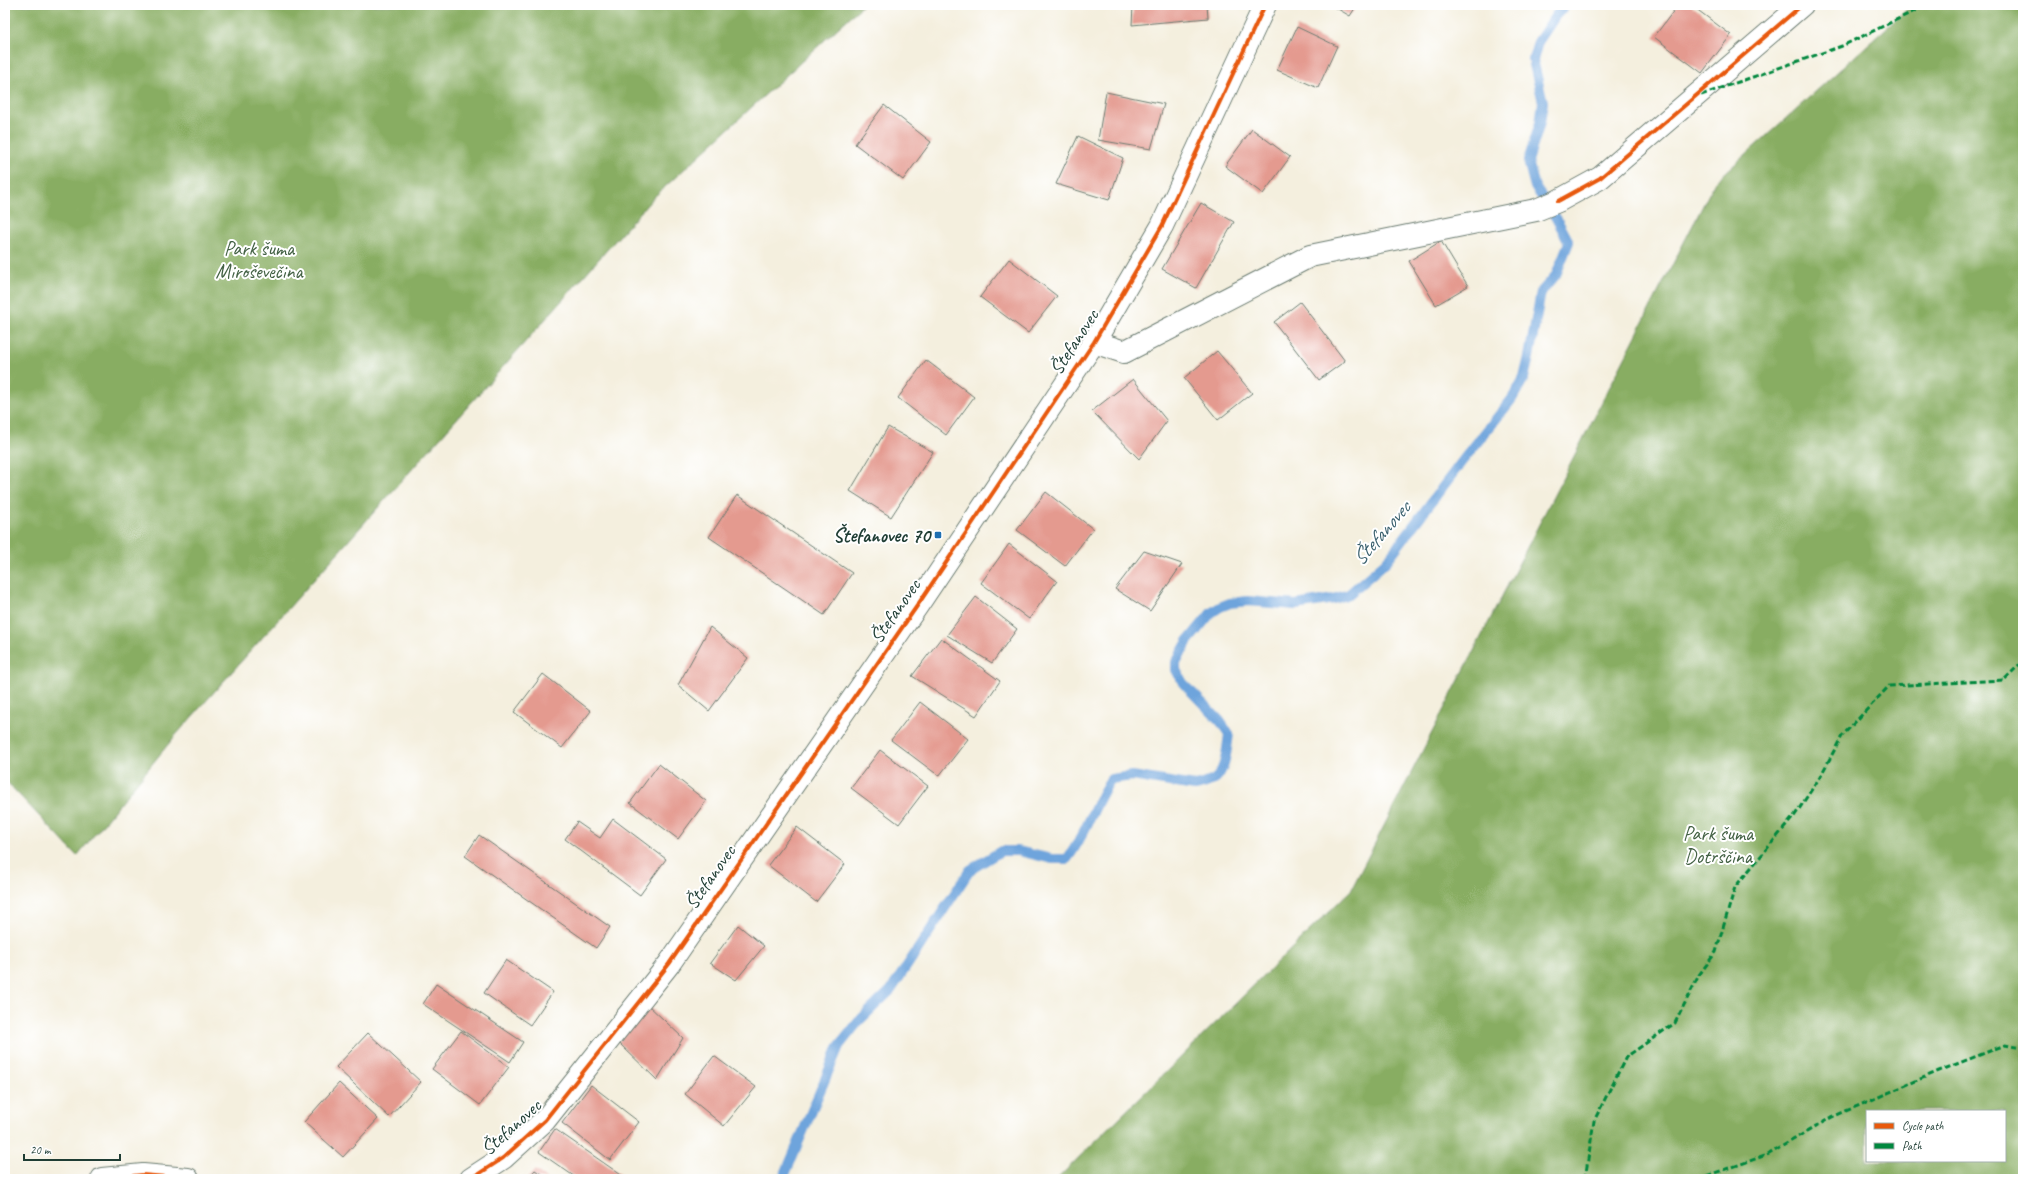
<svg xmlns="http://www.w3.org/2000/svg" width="2028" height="1184" font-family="Caveat,sans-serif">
<rect width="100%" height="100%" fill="#fff"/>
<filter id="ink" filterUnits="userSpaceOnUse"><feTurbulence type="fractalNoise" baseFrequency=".025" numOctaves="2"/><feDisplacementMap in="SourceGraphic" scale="8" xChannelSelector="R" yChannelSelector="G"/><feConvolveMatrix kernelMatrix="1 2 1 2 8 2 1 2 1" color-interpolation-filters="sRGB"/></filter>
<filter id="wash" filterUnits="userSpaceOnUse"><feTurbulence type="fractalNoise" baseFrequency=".012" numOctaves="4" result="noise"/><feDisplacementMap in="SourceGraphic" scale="16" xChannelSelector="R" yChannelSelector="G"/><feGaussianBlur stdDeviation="0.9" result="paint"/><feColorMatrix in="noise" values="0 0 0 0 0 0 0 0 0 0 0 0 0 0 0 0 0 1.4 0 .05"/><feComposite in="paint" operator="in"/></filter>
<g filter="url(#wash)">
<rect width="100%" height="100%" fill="#f4efde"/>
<g fill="#88ad62" stroke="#54754b" fill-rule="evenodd">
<path d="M 5,5 L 863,5 L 654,197 L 175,736 L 77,856 L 5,780 Z"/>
<path d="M 1912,5 L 2023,5 L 2023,1179 L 1057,1179 L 1351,890 L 1715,182 ZM 1867,1111 L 2005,1111 L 2005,1161 L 1867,1161 Z"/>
</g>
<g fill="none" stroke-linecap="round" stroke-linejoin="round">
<path stroke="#6ea4dc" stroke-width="10" d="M 783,1179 L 839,1046 L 859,1021 L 891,990 L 970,870 L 1001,851 L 1018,851 L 1052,859 L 1067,859 C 1086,835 1094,804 1111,779 L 1132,776 L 1195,786 C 1202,784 1210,783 1216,778 C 1226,769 1227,747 1229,734 L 1220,721 L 1183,683 L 1176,670 L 1176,662 L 1188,641 L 1211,613 L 1220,607 L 1230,603 L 1248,601 L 1296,605 L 1334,599 L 1349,594 L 1386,562 L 1463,460 L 1512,399 L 1524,378 L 1529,357 L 1541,292 L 1556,275 L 1569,242 L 1556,218 L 1535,187 L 1528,161 L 1540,123 L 1543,102 L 1533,60 L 1538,42 L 1556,15 L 1566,5"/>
</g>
<g id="blocks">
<g fill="#e49a8f">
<path d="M 1133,5 L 1207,5 L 1208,18 L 1132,25 Z"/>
<path d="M 1331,5 L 1357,5 L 1350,16 Z"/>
<path d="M 1678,5 L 1691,5 L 1731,35 L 1702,73 L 1654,37 Z"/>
<path d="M 1297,27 L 1337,46 L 1318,88 L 1277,70 Z"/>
<path d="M 1106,92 L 1164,104 L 1151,149 L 1098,140 Z"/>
<path d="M 884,105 L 931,142 L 903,180 L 855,144 Z"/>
<path d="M 1252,129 L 1290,157 L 1263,194 L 1225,166 Z"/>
<path d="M 1078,136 L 1123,158 L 1109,200 L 1056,184 Z"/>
<path d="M 1201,203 L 1234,222 L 1196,288 L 1162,269 Z"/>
<path d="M 1441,241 L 1468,286 L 1436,305 L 1409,261 Z"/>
<path d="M 1009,259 L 1057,296 L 1028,333 L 980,297 Z"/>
<path d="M 1300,302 L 1345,361 L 1319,380 L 1274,322 Z"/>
<path d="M 1217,351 L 1252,393 L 1218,420 L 1184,378 Z"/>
<path d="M 926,360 L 974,397 L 946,435 L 898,398 Z"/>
<path d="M 1133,379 L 1167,421 L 1139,459 L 1092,411 Z"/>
<path d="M 888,427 L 933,452 L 891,517 L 850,491 Z"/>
<path d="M 1046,492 L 1093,529 L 1065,566 L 1017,530 Z"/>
<path d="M 737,495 L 852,573 L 824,615 L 709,537 Z"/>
<path d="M 1009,544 L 1057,581 L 1029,619 L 981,583 Z"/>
<path d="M 1144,551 L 1182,564 L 1150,611 L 1115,589 Z"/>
<path d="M 976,597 L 1017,629 L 992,663 L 947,635 Z"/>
<path d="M 710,627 L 748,658 L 709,711 L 678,685 Z"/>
<path d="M 941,638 L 1000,681 L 976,716 L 912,676 Z"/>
<path d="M 543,674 L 591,711 L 562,748 L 514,712 Z"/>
<path d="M 920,702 L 968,739 L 939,776 L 891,740 Z"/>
<path d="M 880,750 L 928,786 L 899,824 L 851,788 Z"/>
<path d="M 659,764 L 706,801 L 678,839 L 630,803 Z"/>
<path d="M 613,819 L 666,859 L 640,895 L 565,839 L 577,822 L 600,838 Z"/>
<path d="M 797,827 L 845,864 L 816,902 L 768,865 Z"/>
<path d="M 479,835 L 610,927 L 596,948 L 465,856 Z"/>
<path d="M 738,925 L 764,946 L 736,980 L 710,963 Z"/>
<path d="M 506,960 L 553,992 L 530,1025 L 484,993 Z"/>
<path d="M 436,984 L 523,1042 L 510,1062 L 423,1004 Z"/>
<path d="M 647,1004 L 683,1038 L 657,1080 L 618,1042 Z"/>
<path d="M 461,1031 L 509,1067 L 480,1105 L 432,1069 Z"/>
<path d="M 368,1033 L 421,1082 L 389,1117 L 336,1067 Z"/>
<path d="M 714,1056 L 756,1087 L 724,1126 L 685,1094 Z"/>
<path d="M 339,1083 L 378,1119 L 343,1157 L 304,1122 Z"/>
<path d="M 591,1085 L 639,1122 L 610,1160 L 562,1123 Z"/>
<path d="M 555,1129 L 627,1179 L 578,1179 L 539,1152 Z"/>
<path d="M 535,1170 L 548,1179 L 527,1179 Z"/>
</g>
</g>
</g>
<g filter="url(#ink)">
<use href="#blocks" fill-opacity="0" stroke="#6a7b70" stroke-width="1"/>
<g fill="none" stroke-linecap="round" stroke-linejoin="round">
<defs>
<g id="minor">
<path d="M 1094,342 L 1124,352 L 1310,256 L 1536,210 L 1558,201 L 1600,178 L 1802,5"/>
<path d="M 102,1179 L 143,1175 L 188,1179"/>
<path d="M 471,1179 L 503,1158 L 545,1120 L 669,964 L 917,606 L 1094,342 L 1162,226 L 1265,5"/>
</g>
</defs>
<use href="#minor" stroke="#6a7b70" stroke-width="24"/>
<use href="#minor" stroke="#fff" stroke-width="22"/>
<g stroke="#00873e" stroke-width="3" stroke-dasharray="6 3" stroke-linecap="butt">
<path d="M 1701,95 L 1842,46 L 1927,5"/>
<path d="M 1585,1179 L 1594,1121 L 1626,1057 L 1675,1023 L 1699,975 L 1716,952 L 1735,887 L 1795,815 L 1820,777 L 1842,736 L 1889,686 L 2004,680 L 2023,661"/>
<path d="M 1699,1179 L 1769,1154 L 1832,1117 L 1939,1071 L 2005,1045 L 2023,1048"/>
</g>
<defs>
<g id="cycleway">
<path d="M 1558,201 L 1600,178 L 1802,5"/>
<path d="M 102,1179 L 143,1175 L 188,1179"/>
<path d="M 471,1179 L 503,1158 L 545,1120 L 669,964 L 917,606 L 1094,342 L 1162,226 L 1265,5"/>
</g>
</defs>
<use href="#cycleway" stroke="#fff" stroke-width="6"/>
<use href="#cycleway" stroke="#e8590c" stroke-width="4"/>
</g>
</g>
<rect fill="#1f6fb2" stroke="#fff" stroke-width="1.5" x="934" y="531" width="8" height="8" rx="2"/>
<g text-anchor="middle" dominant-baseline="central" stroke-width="4" stroke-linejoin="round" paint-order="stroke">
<g font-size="20" fill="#426043" stroke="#fff">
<text x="259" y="248">Park šuma<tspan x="259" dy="23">Miroševečina</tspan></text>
<text x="1718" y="833">Park šuma<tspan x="1718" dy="23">Dotrščina</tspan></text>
</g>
<g font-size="20" fill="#1f3d34" stroke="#fff">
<text transform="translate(1074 342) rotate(-57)">Štefanovec</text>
<text transform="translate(895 611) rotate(-55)">Štefanovec</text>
<text transform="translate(710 877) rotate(-55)">Štefanovec</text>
<text transform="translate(511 1127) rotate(-42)">Štefanovec</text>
</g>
<g font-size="20" font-weight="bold" fill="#1f3d34" stroke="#fff" text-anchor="end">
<text x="930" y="535">Štefanovec 70</text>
</g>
<g font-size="21" font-style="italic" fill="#3b616f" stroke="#fff">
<text transform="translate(1381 533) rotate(-49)">Štefanovec</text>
</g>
</g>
<rect width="2028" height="1184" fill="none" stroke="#fff" stroke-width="20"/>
<rect x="1866" y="1110" width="140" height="52" fill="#ffffff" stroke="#a5b1ae"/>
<rect x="1874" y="1123" width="20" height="6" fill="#e8590c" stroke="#a5b1ae"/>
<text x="1902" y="1130" font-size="12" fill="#1f3d34">Cycle path</text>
<rect x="1874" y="1143" width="20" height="6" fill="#00873e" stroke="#a5b1ae"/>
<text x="1902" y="1150" font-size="12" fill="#1f3d34">Path</text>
<path d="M24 1154v6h96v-6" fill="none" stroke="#1f3d34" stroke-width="2"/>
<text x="30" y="1154" font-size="12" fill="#1f3d34" stroke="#ffffff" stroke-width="3" paint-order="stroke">20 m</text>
</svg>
